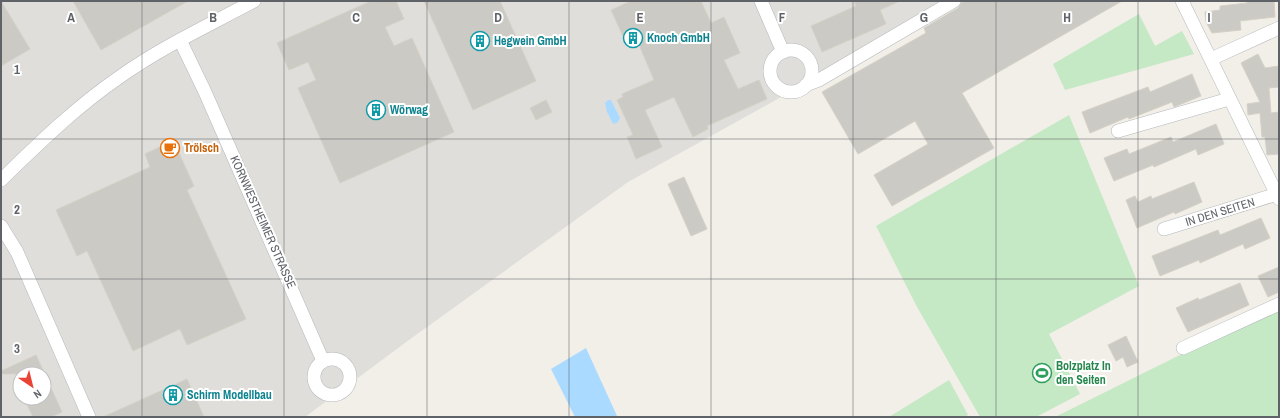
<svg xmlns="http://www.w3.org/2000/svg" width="1280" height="418" font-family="'Archivo Narrow',sans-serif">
<rect width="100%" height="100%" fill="#f1efe8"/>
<path fill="#e0deda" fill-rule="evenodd" d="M 1,1 L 944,1 L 774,101 L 628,182 L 409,340 L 305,417 L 1,417 ZM 20,374 L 44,374 L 44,398 L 20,398 Z"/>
<g fill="#c5e8c5">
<path d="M 1139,14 L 1155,46 L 1182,31 L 1194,54 L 1065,90 L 1053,64 Z"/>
<path d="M 1069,115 L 1139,286 L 1049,334 L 1080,394 L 1036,417 L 980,417 L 916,305 L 876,226 Z"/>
<path d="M 1279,311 L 1279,417 L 1055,417 L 1184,353 Z"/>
<path d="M 949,380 L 968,415 L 964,417 L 889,417 Z"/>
</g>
<g fill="#aadaff">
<path d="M 608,100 L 611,100 L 620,118 L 617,123 L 613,124 L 607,112 L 605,103 Z"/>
<path d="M 586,348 L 617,416 L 615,417 L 575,417 L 551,369 Z"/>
</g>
<g fill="#cccac5" stroke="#d6d1c6">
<path d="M 1,1 L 30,49 L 1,66 Z"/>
<path d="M 73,1 L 188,1 L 101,50 Z"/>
<path d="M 371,1 L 396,1 L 404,19 L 385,27 L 394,46 L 412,38 L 454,132 L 340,183 L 298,88 L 316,80 L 308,62 L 289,70 L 277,43 Z"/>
<path d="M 424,1 L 500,1 L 536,81 L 473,110 Z"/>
<path d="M 631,1 L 701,1 L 711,23 L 724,17 L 740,53 L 724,60 L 738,89 L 759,80 L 767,99 L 707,126 L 708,129 L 693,137 L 674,97 L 645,110 L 662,147 L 636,159 L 627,137 L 633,135 L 617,100 L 623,97 L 622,94 L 654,80 L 637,40 L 627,45 L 611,10 Z"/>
<path d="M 854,1 L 900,1 L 880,10 L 886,24 L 822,52 L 811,26 L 856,6 Z"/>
<path d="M 965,1 L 1122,1 L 962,93 L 994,148 L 892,206 L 874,175 L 928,144 L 915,121 L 858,154 L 822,92 L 926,33 L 924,28 L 958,8 L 961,3 Z"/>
<path d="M 1247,1 L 1274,1 L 1275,17 L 1240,21 L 1241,30 L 1212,33 L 1206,22 L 1205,12 L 1220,10 L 1220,6 L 1247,3 Z"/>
<path d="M 1258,54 L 1265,68 L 1279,66 L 1279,87 L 1269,88 L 1271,113 L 1279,112 L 1279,154 L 1267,155 L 1265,137 L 1262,137 L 1260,113 L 1248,115 L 1247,104 L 1260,102 L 1241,63 Z"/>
<path d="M 1192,74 L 1201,96 L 1174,107 L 1172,102 L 1129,119 L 1128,117 L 1090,133 L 1082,112 L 1148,87 L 1150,92 Z"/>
<path d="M 546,100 L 552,112 L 536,120 L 530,108 Z"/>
<path d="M 1216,124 L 1224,144 L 1198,155 L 1196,149 L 1154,167 L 1153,165 L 1114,181 L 1104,158 L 1127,149 L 1129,154 L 1171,137 L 1173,142 Z"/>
<path d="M 170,142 L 176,154 L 179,153 L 194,186 L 187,190 L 246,319 L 187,345 L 180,329 L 133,351 L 87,251 L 77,256 L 56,210 L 150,167 L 145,154 Z"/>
<path d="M 684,177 L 707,229 L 691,236 L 668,184 Z"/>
<path d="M 1194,182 L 1202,202 L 1175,214 L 1174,212 L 1137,228 L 1126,200 L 1135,196 L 1138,202 L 1151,196 L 1152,199 Z"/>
<path d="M 1261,218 L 1270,238 L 1245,249 L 1243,244 L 1200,263 L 1199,260 L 1160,276 L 1152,256 L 1218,230 L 1220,235 Z"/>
<path d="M 1279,267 L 1279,292 L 1268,297 L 1258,276 Z"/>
<path d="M 1240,283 L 1249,305 L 1188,332 L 1176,308 L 1198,298 L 1199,300 Z"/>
<path d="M 1126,336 L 1138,362 L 1127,367 L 1123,357 L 1116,361 L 1108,345 Z"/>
<path d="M 36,355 L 62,412 L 51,417 L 33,417 L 24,398 L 44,398 L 44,374 L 1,374 L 1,371 Z"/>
<path d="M 187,379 L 204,417 L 103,417 Z"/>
</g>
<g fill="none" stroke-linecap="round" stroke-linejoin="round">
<defs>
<g id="minor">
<path d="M 761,1 L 783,52"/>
<path d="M 1182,1 L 1279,199"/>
<path d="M 180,40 L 205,92 L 323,361"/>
<circle cx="791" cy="71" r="21"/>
<path d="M 1211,59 L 1279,28"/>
<path d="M 806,85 L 819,80 L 954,1"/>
<path d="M 1118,131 L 1229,99"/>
<path d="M 1,180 C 39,143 77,106 121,76 C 162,47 209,25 254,1"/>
<path d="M 1,226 L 17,252 L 89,417"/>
<path d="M 1164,229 L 1277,194"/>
<path d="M 1183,348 L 1279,304"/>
<circle cx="332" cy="377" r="18"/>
</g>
</defs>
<use href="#minor" stroke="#b5b8bc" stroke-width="14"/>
<use href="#minor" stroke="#fff" stroke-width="13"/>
</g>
<path fill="none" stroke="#5f6368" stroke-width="1" stroke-opacity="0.55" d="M 142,1 L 142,417M 284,1 L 284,417M 427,1 L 427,417M 569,1 L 569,417M 711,1 L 711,417M 853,1 L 853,417M 996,1 L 996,417M 1138,1 L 1138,417M 1,139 L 1279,139M 1,279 L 1279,279"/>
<defs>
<symbol id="building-ring" viewBox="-11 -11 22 22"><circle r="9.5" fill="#fff" stroke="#0f9aa8" stroke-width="1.5"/><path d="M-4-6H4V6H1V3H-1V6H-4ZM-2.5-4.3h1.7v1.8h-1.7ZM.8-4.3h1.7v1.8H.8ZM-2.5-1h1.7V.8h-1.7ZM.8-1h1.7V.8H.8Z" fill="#0f9aa8"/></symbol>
<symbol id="cafe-ring" viewBox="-11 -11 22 22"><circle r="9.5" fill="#fff" stroke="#e8710a" stroke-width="1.5"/><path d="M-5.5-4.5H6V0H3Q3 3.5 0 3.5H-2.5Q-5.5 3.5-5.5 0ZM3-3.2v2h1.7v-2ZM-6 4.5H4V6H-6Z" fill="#e8710a"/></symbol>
<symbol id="stadium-ring" viewBox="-11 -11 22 22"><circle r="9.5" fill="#fff" stroke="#2e9e5b" stroke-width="1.5"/><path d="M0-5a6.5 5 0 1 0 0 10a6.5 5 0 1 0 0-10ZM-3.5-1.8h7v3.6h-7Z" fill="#2e9e5b"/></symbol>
</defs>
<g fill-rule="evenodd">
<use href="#building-ring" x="622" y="27" width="22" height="22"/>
<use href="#building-ring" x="469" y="30" width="22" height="22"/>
<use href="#building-ring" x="365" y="99" width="22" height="22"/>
<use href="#cafe-ring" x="159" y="137" width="22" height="22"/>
<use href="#stadium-ring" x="1031" y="362" width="22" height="22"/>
<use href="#building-ring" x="162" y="384" width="22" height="22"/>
</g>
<g text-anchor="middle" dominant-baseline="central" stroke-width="4" stroke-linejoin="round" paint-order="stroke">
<g font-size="12" font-weight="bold" fill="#0d838f" stroke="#fff" text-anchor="start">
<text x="647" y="38">Knoch GmbH</text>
<text x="494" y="41">Hegwein GmbH</text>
<text x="390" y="110">Wörwag</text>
<text x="187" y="395">Schirm Modellbau</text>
</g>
<g font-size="12" font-weight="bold" fill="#c56008" stroke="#fff" text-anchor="start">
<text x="184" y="148">Trölsch</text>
</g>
<g font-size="12" fill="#5f6368" stroke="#fff">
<text transform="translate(1220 212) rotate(-17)">IN DEN SEITEN</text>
<text transform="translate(263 222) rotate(66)">KORNWESTHEIMER STRASSE</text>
</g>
<g font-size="12" font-weight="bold" fill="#27864d" stroke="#fff" text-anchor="start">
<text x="1056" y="366">Bolzplatz In<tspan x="1056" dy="14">den Seiten</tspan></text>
</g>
</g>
<g font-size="13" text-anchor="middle" font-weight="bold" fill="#5f6368" stroke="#fff" stroke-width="4" stroke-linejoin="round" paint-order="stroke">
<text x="71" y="22">A</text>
<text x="213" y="22">B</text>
<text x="356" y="22">C</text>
<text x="498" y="22">D</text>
<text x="640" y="22">E</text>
<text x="782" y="22">F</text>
<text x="924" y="22">G</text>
<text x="1067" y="22">H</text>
<text x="1209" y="22">I</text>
<text x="17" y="74">1</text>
<text x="17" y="214">2</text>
<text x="17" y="353">3</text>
</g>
<rect width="1280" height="418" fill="none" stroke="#5f6368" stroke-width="4"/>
<g transform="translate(32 386) rotate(145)"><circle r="19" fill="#ffffff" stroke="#bfc1c3"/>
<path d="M0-3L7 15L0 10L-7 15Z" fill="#ea4335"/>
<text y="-6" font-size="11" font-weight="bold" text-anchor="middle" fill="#5f6368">N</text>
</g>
</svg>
